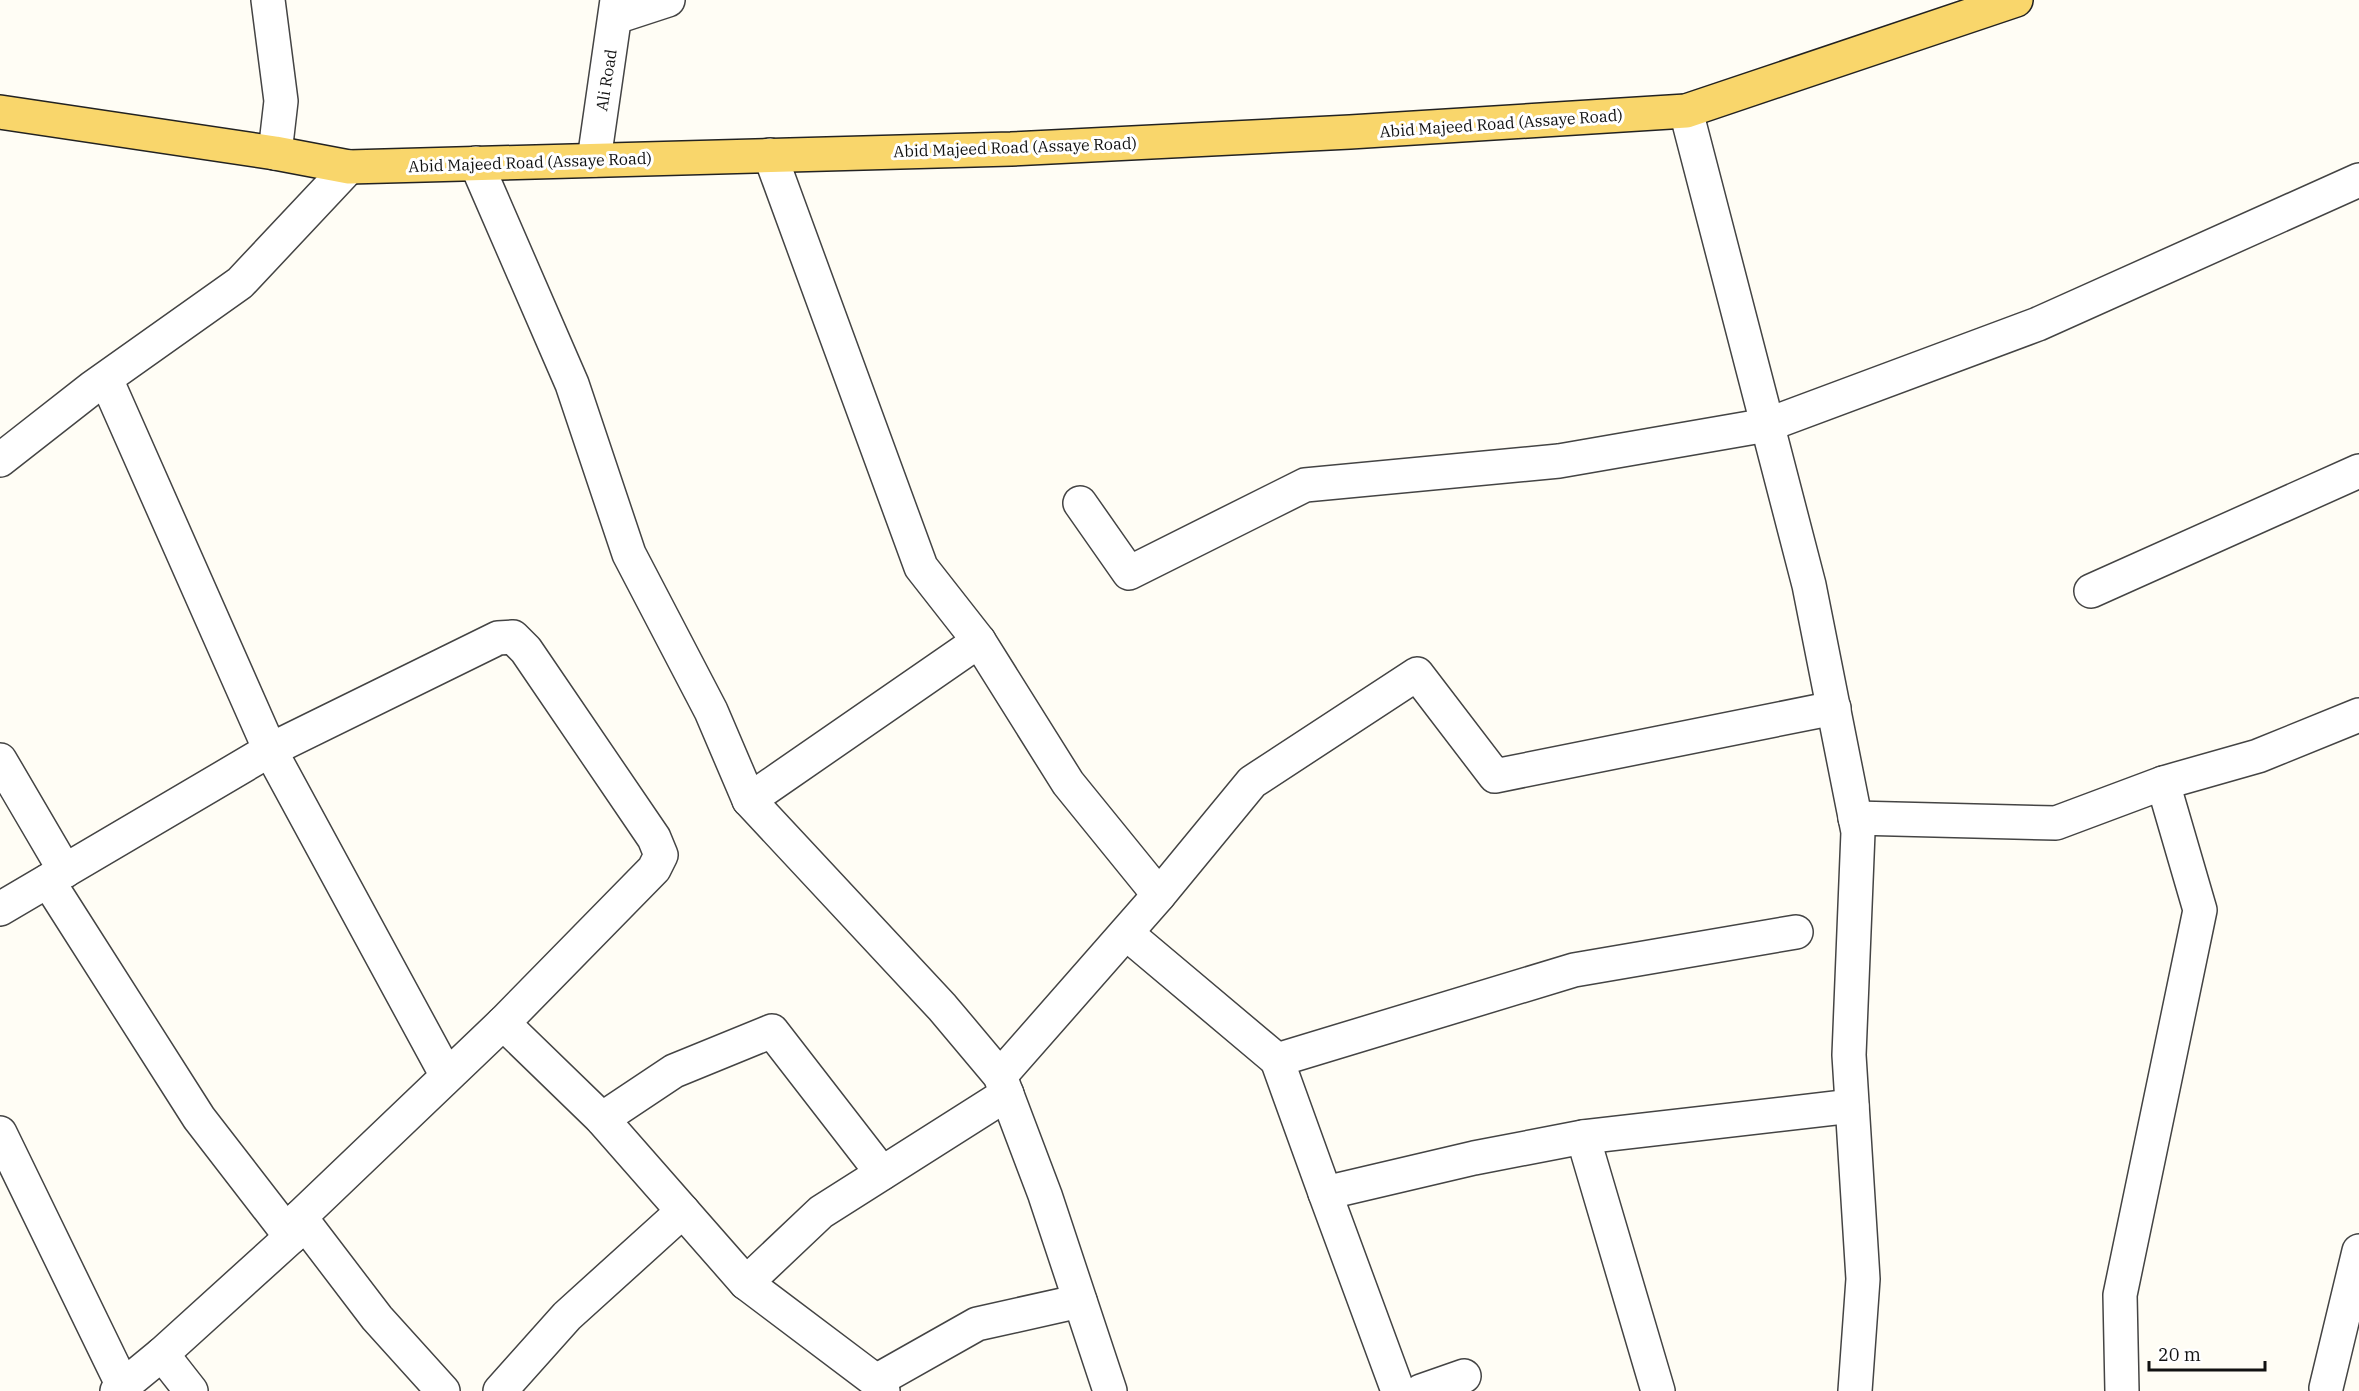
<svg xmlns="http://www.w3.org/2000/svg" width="2359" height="1391" font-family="'IBM Plex Serif',serif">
<rect width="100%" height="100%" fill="#fffdf5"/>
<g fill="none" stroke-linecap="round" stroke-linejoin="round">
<defs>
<g id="minor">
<path d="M 268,0 L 281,101 L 275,153"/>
<path d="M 616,17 L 668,0"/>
<path d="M 1686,111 L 1809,585 L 1858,832 L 1849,1055 L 1863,1279 L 1855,1391"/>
<path d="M 594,160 L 617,0"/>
<path d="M 476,163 L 572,384 L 629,554 L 711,711 L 749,800 L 942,1007 L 1000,1076 L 1045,1195 L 1110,1391"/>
<path d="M 0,460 L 92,388 L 240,283 L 349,167"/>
<path d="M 1080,503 L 1129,573 L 1305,485 L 1559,461 L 1767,425 L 2038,324 L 2359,180"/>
<path d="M 2091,591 L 2359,471"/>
<path d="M 979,641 L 1068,783 L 1159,895"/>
<path d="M 0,760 L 65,871"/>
<path d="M 749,800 L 979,641 L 921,567 L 770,155"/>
<path d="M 1855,818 L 2056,823 L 2163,783 L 2258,756 L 2359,715"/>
<path d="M 48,881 L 199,1118 L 291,1237"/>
<path d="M 0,909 L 270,750 L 106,379"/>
<path d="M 1126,933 L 1277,1060 L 1574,970 L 1796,932"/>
<path d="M 503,1023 L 602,1119 L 746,1283"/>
<path d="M 1277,1060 L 1325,1193 L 1474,1158 L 1583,1137 L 1852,1106"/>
<path d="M 1000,1076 L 1159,895 L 1252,782 L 1417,674 L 1495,776 L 1834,708"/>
<path d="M 602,1119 L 674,1071 L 772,1031 L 882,1173"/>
<path d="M 0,1133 L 123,1386"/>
<path d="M 1583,1137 L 1658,1391"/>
<path d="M 1325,1193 L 1398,1391"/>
<path d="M 300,1217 L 377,1318 L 443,1391"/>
<path d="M 162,1354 L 191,1391"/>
<path d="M 876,1381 L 977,1324 L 1080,1301"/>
<path d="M 2326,1388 L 2359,1251"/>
<path d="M 117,1391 L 162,1354 L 291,1237 L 300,1217 L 503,1023 L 654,869 L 661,855 L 654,838 L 526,650 L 513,637 L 498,638 L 270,750 L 447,1076"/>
<path d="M 500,1391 L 567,1316 L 683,1211"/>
<path d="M 883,1391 L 876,1381 L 746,1283 L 821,1212 L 1007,1094"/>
<path d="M 1421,1391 L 1464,1376"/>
<path d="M 2122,1391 L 2120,1295 L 2200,910 L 2163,783"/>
</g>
<path id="major" d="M 0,112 L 275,153 L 349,167 L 1011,149 L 1350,132 L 1686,111 L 2016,0"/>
</defs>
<use href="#minor" stroke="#444" stroke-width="36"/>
<use href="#major" stroke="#222" stroke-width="36"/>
<use href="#minor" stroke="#fff" stroke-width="33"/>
<use href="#major" stroke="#f9d66b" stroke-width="33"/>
</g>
<g text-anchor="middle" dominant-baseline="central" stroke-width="6" stroke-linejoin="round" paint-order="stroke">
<g font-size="16" fill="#111" stroke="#fff">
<text transform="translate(606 80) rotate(-81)">Ali Road</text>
<text transform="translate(1501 123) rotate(-4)">Abid Majeed Road (Assaye Road)</text>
<text transform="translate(1015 147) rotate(-2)">Abid Majeed Road (Assaye Road)</text>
<text transform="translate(530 162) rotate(-2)">Abid Majeed Road (Assaye Road)</text>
</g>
</g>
<path d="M2149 1361v9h116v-9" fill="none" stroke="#111111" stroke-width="3"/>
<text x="2158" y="1361" font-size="18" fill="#111111" stroke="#ffffff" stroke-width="4.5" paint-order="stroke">20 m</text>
</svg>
